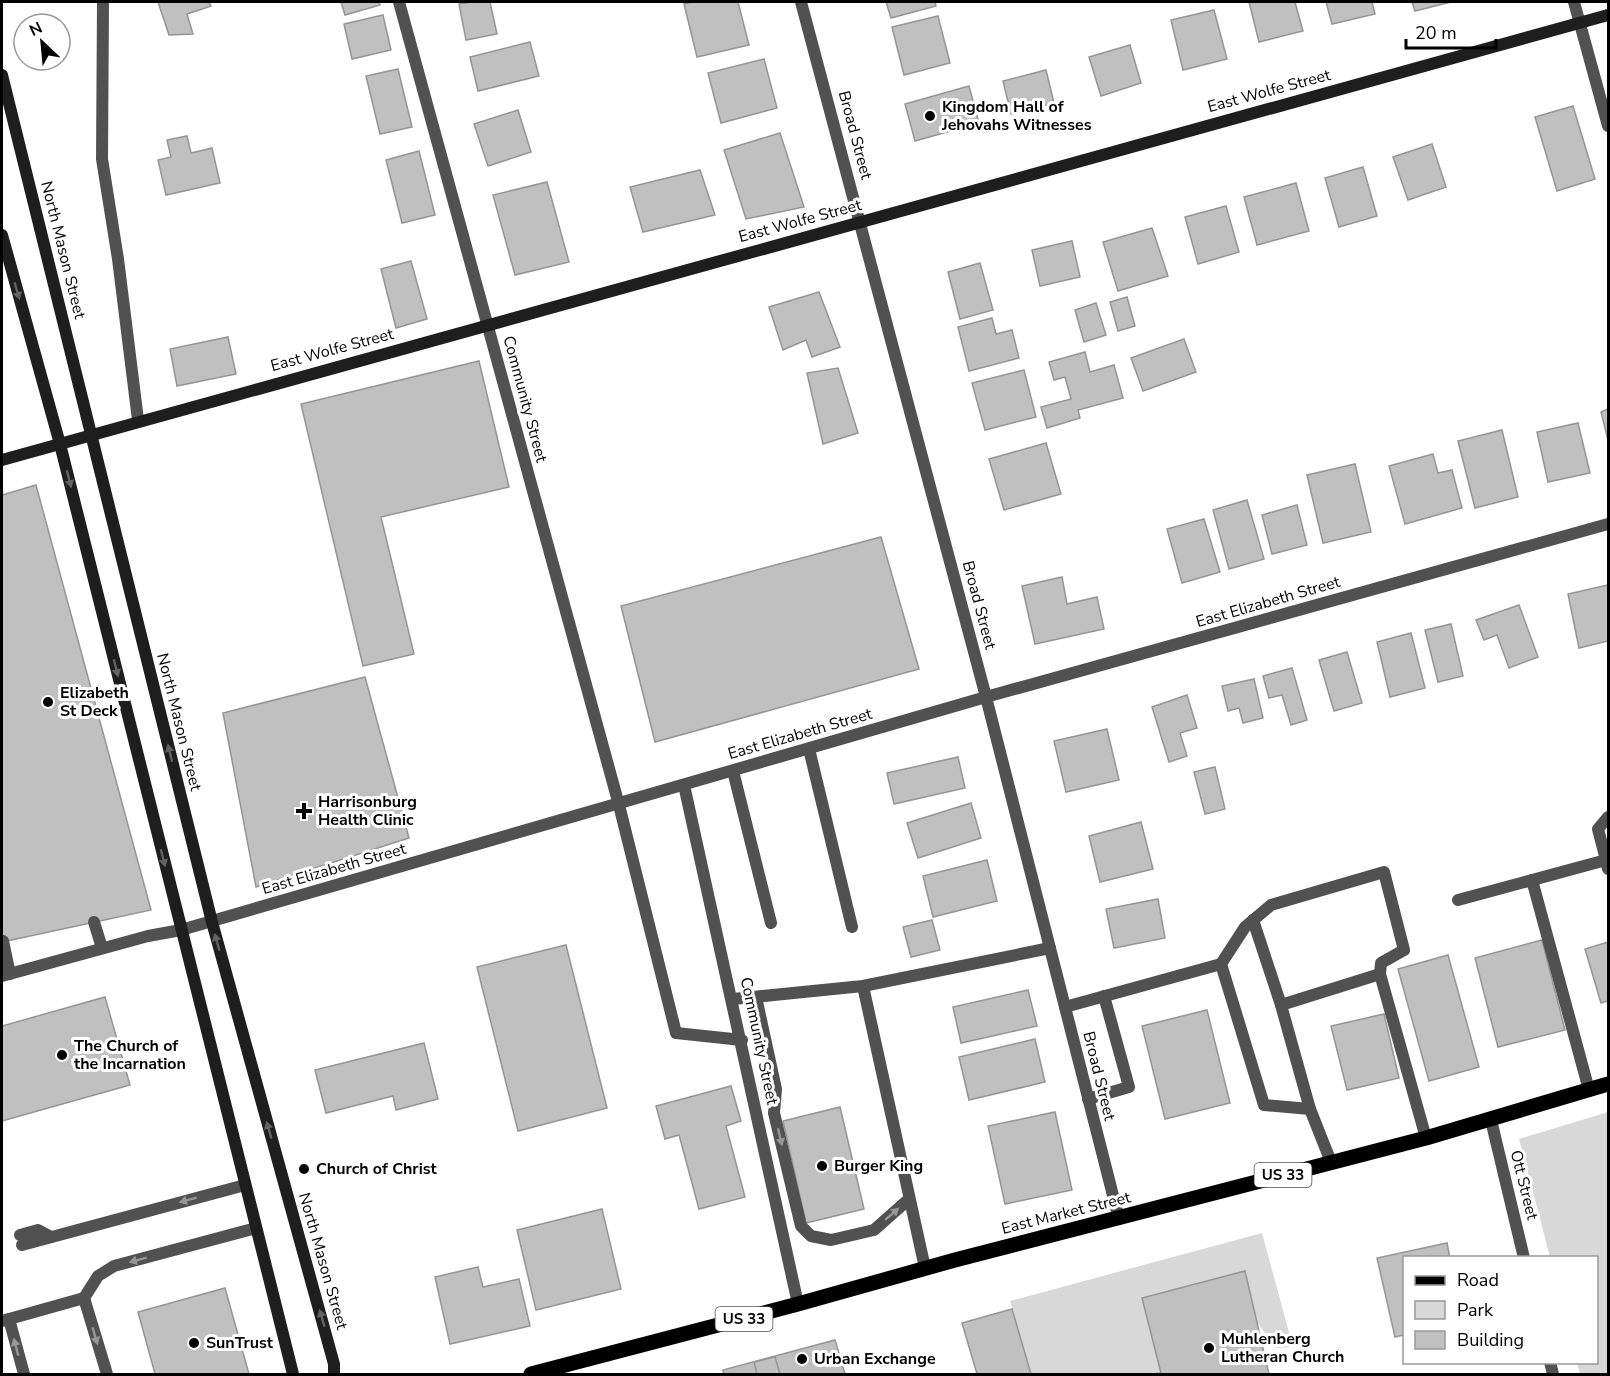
<svg xmlns="http://www.w3.org/2000/svg" width="1610" height="1376" font-family="'Nunito Sans',sans-serif">
<rect width="100%" height="100%" fill="#fff"/>
<g fill="#d8d8d8">
<path d="M 1608,1112 L 1608,1374 L 1580,1374 L 1577,1363 L 1596,1362 L 1596,1258 L 1550,1257 L 1519,1139 Z"/>
<path d="M 1262,1233 L 1293,1347 L 1276,1348 L 1257,1322 L 1245,1271 L 1142,1298 L 1161,1373 L 1031,1374 L 1010,1301 Z"/>
</g>
<g fill="#c0c0c0" stroke="#959595" stroke-width="1.5">
<path d="M 158,2 L 209,2 L 211,6 L 187,14 L 193,34 L 169,35 Z"/>
<path d="M 341,2 L 379,2 L 380,5 L 345,15 Z"/>
<path d="M 471,2 L 490,2 L 497,34 L 466,40 L 459,4 Z"/>
<path d="M 693,2 L 738,2 L 749,45 L 697,57 L 684,4 Z"/>
<path d="M 886,2 L 935,2 L 936,6 L 891,18 Z"/>
<path d="M 1249,2 L 1295,2 L 1303,31 L 1259,42 Z"/>
<path d="M 1326,2 L 1372,2 L 1375,14 L 1332,24 Z"/>
<path d="M 1412,2 L 1451,2 L 1415,11 Z"/>
<path d="M 1214,10 L 1227,59 L 1183,70 L 1171,20 Z"/>
<path d="M 383,15 L 391,50 L 352,59 L 344,24 Z"/>
<path d="M 938,16 L 950,63 L 904,75 L 892,27 Z"/>
<path d="M 530,42 L 539,76 L 478,91 L 470,57 Z"/>
<path d="M 1130,45 L 1141,83 L 1101,96 L 1089,57 Z"/>
<path d="M 764,59 L 777,108 L 721,123 L 708,73 Z"/>
<path d="M 398,69 L 412,127 L 380,134 L 366,76 Z"/>
<path d="M 1046,70 L 1054,103 L 1011,114 L 1003,81 Z"/>
<path d="M 969,86 L 979,123 L 915,141 L 905,104 Z"/>
<path d="M 1573,106 L 1595,179 L 1557,191 L 1535,117 Z"/>
<path d="M 518,110 L 531,152 L 488,166 L 474,124 Z"/>
<path d="M 780,133 L 804,207 L 746,219 L 724,150 Z"/>
<path d="M 187,136 L 191,153 L 212,148 L 220,183 L 166,195 L 158,160 L 171,157 L 167,140 Z"/>
<path d="M 1432,144 L 1446,187 L 1408,200 L 1393,157 Z"/>
<path d="M 419,151 L 435,215 L 402,223 L 386,160 Z"/>
<path d="M 1363,167 L 1377,216 L 1339,227 L 1325,178 Z"/>
<path d="M 700,170 L 715,215 L 643,232 L 630,187 Z"/>
<path d="M 547,182 L 569,262 L 515,275 L 493,195 Z"/>
<path d="M 1296,183 L 1309,231 L 1257,245 L 1244,197 Z"/>
<path d="M 1226,206 L 1239,252 L 1198,264 L 1185,217 Z"/>
<path d="M 1152,228 L 1168,276 L 1118,291 L 1103,242 Z"/>
<path d="M 1072,241 L 1080,277 L 1040,286 L 1032,250 Z"/>
<path d="M 411,261 L 427,319 L 396,328 L 381,269 Z"/>
<path d="M 980,263 L 993,310 L 960,319 L 948,272 Z"/>
<path d="M 819,292 L 840,347 L 812,357 L 806,340 L 783,350 L 769,307 Z"/>
<path d="M 1127,297 L 1135,326 L 1118,331 L 1110,302 Z"/>
<path d="M 1096,303 L 1106,335 L 1084,342 L 1075,310 Z"/>
<path d="M 992,318 L 996,334 L 1012,330 L 1019,358 L 969,371 L 958,327 Z"/>
<path d="M 228,337 L 236,374 L 177,386 L 170,349 Z"/>
<path d="M 1184,339 L 1196,372 L 1143,391 L 1131,358 Z"/>
<path d="M 1085,352 L 1090,372 L 1114,365 L 1123,398 L 1078,410 L 1080,418 L 1047,428 L 1041,407 L 1071,399 L 1065,377 L 1054,380 L 1049,362 Z"/>
<path d="M 479,361 L 509,487 L 381,517 L 414,654 L 363,666 L 301,404 Z"/>
<path d="M 838,368 L 858,433 L 823,444 L 807,373 Z"/>
<path d="M 1024,370 L 1036,417 L 985,430 L 972,383 Z"/>
<path d="M 1608,409 L 1608,440 L 1601,412 Z"/>
<path d="M 1578,423 L 1590,473 L 1548,482 L 1537,432 Z"/>
<path d="M 1502,430 L 1518,497 L 1475,508 L 1458,441 Z"/>
<path d="M 1046,443 L 1061,494 L 1004,510 L 989,459 Z"/>
<path d="M 1433,454 L 1438,473 L 1452,470 L 1462,508 L 1405,524 L 1389,466 Z"/>
<path d="M 1355,464 L 1371,532 L 1323,543 L 1307,475 Z"/>
<path d="M 36,485 L 151,910 L 2,942 L 2,495 Z"/>
<path d="M 1247,500 L 1264,559 L 1229,569 L 1213,510 Z"/>
<path d="M 1297,505 L 1307,545 L 1272,554 L 1262,515 Z"/>
<path d="M 1204,519 L 1220,572 L 1182,583 L 1167,529 Z"/>
<path d="M 881,537 L 919,669 L 655,742 L 621,606 Z"/>
<path d="M 1062,577 L 1067,604 L 1097,597 L 1104,629 L 1035,644 L 1022,586 Z"/>
<path d="M 1608,585 L 1608,641 L 1579,648 L 1568,594 Z"/>
<path d="M 1519,605 L 1538,657 L 1509,668 L 1497,635 L 1484,640 L 1476,620 Z"/>
<path d="M 1451,624 L 1463,676 L 1438,682 L 1425,630 Z"/>
<path d="M 1411,633 L 1425,688 L 1390,697 L 1377,642 Z"/>
<path d="M 1347,652 L 1362,703 L 1334,711 L 1319,660 Z"/>
<path d="M 1292,668 L 1307,720 L 1291,725 L 1282,695 L 1269,698 L 1263,676 Z"/>
<path d="M 365,677 L 409,838 L 256,887 L 223,713 Z"/>
<path d="M 1254,679 L 1263,718 L 1243,723 L 1239,708 L 1228,711 L 1222,686 Z"/>
<path d="M 1187,695 L 1197,728 L 1180,733 L 1187,756 L 1169,762 L 1152,707 Z"/>
<path d="M 1107,729 L 1119,780 L 1066,792 L 1054,741 Z"/>
<path d="M 958,757 L 965,788 L 894,804 L 887,773 Z"/>
<path d="M 1215,767 L 1225,809 L 1205,814 L 1194,772 Z"/>
<path d="M 971,803 L 981,838 L 918,858 L 907,823 Z"/>
<path d="M 1141,822 L 1153,869 L 1100,882 L 1089,836 Z"/>
<path d="M 987,860 L 997,901 L 933,917 L 923,876 Z"/>
<path d="M 1158,899 L 1165,938 L 1114,948 L 1106,909 Z"/>
<path d="M 932,920 L 940,950 L 911,957 L 903,927 Z"/>
<path d="M 1542,940 L 1565,1030 L 1498,1047 L 1475,958 Z"/>
<path d="M 1608,942 L 1608,1001 L 1601,1003 L 1585,949 Z"/>
<path d="M 566,945 L 607,1108 L 518,1131 L 477,967 Z"/>
<path d="M 1448,955 L 1479,1067 L 1429,1081 L 1398,969 Z"/>
<path d="M 1028,990 L 1037,1026 L 961,1043 L 953,1007 Z"/>
<path d="M 105,997 L 130,1085 L 2,1121 L 2,1026 Z"/>
<path d="M 1207,1010 L 1230,1103 L 1165,1119 L 1142,1026 Z"/>
<path d="M 1384,1014 L 1399,1078 L 1347,1090 L 1331,1026 Z"/>
<path d="M 1035,1039 L 1045,1082 L 969,1100 L 959,1057 Z"/>
<path d="M 424,1043 L 438,1099 L 396,1110 L 393,1096 L 326,1113 L 315,1070 Z"/>
<path d="M 731,1086 L 741,1121 L 726,1126 L 745,1197 L 699,1209 L 679,1135 L 665,1139 L 656,1106 Z"/>
<path d="M 840,1107 L 864,1209 L 806,1223 L 783,1121 Z"/>
<path d="M 1055,1112 L 1072,1190 L 1005,1204 L 988,1126 Z"/>
<path d="M 602,1209 L 621,1289 L 536,1310 L 517,1230 Z"/>
<path d="M 1447,1243 L 1450,1258 L 1404,1258 L 1404,1335 L 1395,1337 L 1377,1258 Z"/>
<path d="M 478,1267 L 483,1287 L 519,1279 L 530,1326 L 450,1344 L 435,1277 Z"/>
<path d="M 1245,1271 L 1269,1374 L 1154,1374 L 1161,1373 L 1142,1298 Z"/>
<path d="M 225,1288 L 249,1374 L 155,1374 L 138,1312 Z"/>
<path d="M 1012,1309 L 1031,1374 L 977,1374 L 962,1323 Z"/>
<path d="M 835,1340 L 845,1374 L 724,1374 L 723,1370 Z"/>
<path d="M 775,1357 L 780,1374 L 757,1374 L 754,1362 Z"/>
</g>
<g fill="none" stroke-linecap="round" stroke-linejoin="round">
<g stroke="#515151" stroke-width="12">
<path d="M 809,749 L 852,927"/>
<path d="M 733,771 L 771,923"/>
<path d="M 619,805 L 676,1033 L 742,1040"/>
<path d="M 1606,860 L 1598,829 L 1608,817"/>
<path d="M 1532,880 L 1589,1090"/>
<path d="M 1458,900 L 1606,860 L 1608,869"/>
<path d="M 1253,920 L 1281,1005"/>
<path d="M 94,922 L 102,948"/>
<path d="M 3,941 L 10,974"/>
<path d="M 1221,964 L 1245,927 L 1271,905 L 1384,872 L 1404,950 L 1381,963 L 1380,974"/>
<path d="M 863,986 L 925,1268"/>
<path d="M 756,997 L 776,1089 L 774,1113 L 801,1226 L 811,1236 L 831,1240 L 874,1230 L 909,1199"/>
<path d="M 733,999 L 863,986 L 1050,948"/>
<path d="M 1065,1007 L 1221,964 L 1264,1105 L 1310,1109"/>
<path d="M 1088,1099 L 1129,1087 L 1104,996"/>
<path d="M 1331,1162 L 1310,1109 L 1281,1005 L 1380,974 L 1426,1138"/>
<path d="M 20,1235 L 38,1230 L 51,1237"/>
<path d="M 22,1245 L 245,1185"/>
<path d="M 84,1298 L 107,1374"/>
<path d="M 9,1319 L 24,1374"/>
<path d="M 2,1321 L 84,1298 L 98,1276 L 114,1266 L 256,1228"/>
</g>
<g stroke="#515151" stroke-width="12">
<path d="M 103,2 L 102,159 L 118,259 L 138,420"/>
<path d="M 399,2 L 619,805"/>
<path d="M 801,2 L 986,697 L 1119,1219"/>
<path d="M 1574,2 L 1608,126"/>
<path d="M 684,785 L 798,1304"/>
<path d="M 2,976 L 148,936 L 181,930 L 986,697 L 1608,524"/>
<path d="M 1491,1120 L 1524,1258"/>
<path d="M 1550,1362 L 1553,1374"/>
</g>
<g stroke="#1e1e1e" stroke-width="12">
<path d="M 2,75 L 212,922 L 334,1364 L 334,1374"/>
<path d="M 2,235 L 60,444 L 293,1374"/>
<path d="M 2,460 L 1608,15"/>
</g>
<path stroke="#000" stroke-width="15" d="M 531,1374 L 798,1304 L 955,1260 L 1426,1138 L 1608,1084"/>
</g>
<defs><path id="oneway-solid" d="M-6-.8H1V-3.2L6.5 0L1 3.2V.8H-6Z" transform="scale(1.5)"/></defs>
<g fill="#626262">
<use href="#oneway-solid" transform="translate(17 291) rotate(74)"/>
<use href="#oneway-solid" transform="translate(69 479) rotate(76)"/>
<use href="#oneway-solid" transform="translate(116 668) rotate(76)"/>
<use href="#oneway-solid" transform="translate(170 753) rotate(-104)"/>
<use href="#oneway-solid" transform="translate(163 858) rotate(76)"/>
<use href="#oneway-solid" transform="translate(217 942) rotate(-106)"/>
<use href="#oneway-solid" transform="translate(269 1130) rotate(-106)"/>
<use href="#oneway-solid" transform="translate(322 1318) rotate(-106)"/>
</g>
<g fill="#979797">
<use href="#oneway-solid" transform="translate(780 1137) rotate(77)"/>
<use href="#oneway-solid" transform="translate(188 1200) rotate(165)"/>
<use href="#oneway-solid" transform="translate(892 1214) rotate(-41)"/>
<use href="#oneway-solid" transform="translate(138 1260) rotate(165)"/>
<use href="#oneway-solid" transform="translate(95 1336) rotate(74)"/>
<use href="#oneway-solid" transform="translate(16 1347) rotate(-105)"/>
</g>
<g fill="#000" stroke="#fff" stroke-width="2">
<circle cx="930" cy="116" r="6"/>
<circle cx="48" cy="702" r="6"/>
<path d="M301 802h6v6h6v6h-6v6h-6v-6h-6v-6h6z"/>
<circle cx="62" cy="1055" r="6"/>
<circle cx="822" cy="1166" r="6"/>
<circle cx="304" cy="1169" r="6"/>
<circle cx="194" cy="1343" r="6"/>
<circle cx="1209" cy="1348" r="6"/>
<circle cx="802" cy="1359" r="6"/>
</g>
<g text-anchor="middle" dominant-baseline="central" stroke-width="6" stroke-linejoin="round" paint-order="stroke">
<g fill="#fff" stroke="#4c4c4c" stroke-width="1.5">
<rect x="1254.5" y="1163" width="57" height="24" rx="4.5"/>
<rect x="715.5" y="1307" width="57" height="24" rx="4.5"/>
</g>
<g font-size="15" font-weight="bold" fill="#000">
<text x="1283" y="1175">US 33</text>
<text x="744" y="1319">US 33</text>
</g>
<g font-size="16" fill="#000" stroke="#fff">
<text transform="translate(1269 91) rotate(-15)">East Wolfe Street</text>
<text transform="translate(855 135) rotate(75)">Broad Street</text>
<text transform="translate(800 221) rotate(-15)">East Wolfe Street</text>
<text transform="translate(63 250) rotate(76)">North Mason Street</text>
<text transform="translate(332 350) rotate(-15)">East Wolfe Street</text>
<text transform="translate(525 399) rotate(75)">Community Street</text>
<text transform="translate(1268 602) rotate(-16)">East Elizabeth Street</text>
<text transform="translate(979 605) rotate(75)">Broad Street</text>
<text transform="translate(179 722) rotate(76)">North Mason Street</text>
<text transform="translate(800 734) rotate(-16)">East Elizabeth Street</text>
<text transform="translate(334 869) rotate(-16)">East Elizabeth Street</text>
<text transform="translate(759 1041) rotate(78)">Community Street</text>
<text transform="translate(1099 1076) rotate(76)">Broad Street</text>
<text transform="translate(1524 1185) rotate(76)">Ott Street</text>
<text transform="translate(1066 1213) rotate(-14)">East Market Street</text>
<text transform="translate(323 1261) rotate(74)">North Mason Street</text>
</g>
<g font-size="16" font-weight="bold" fill="#000" stroke="#fff" text-anchor="start">
<text x="942" y="107">Kingdom Hall of<tspan x="942" dy="18">Jehovahs Witnesses</tspan></text>
<text x="60" y="693">Elizabeth<tspan x="60" dy="18">St Deck</tspan></text>
<text x="318" y="802">Harrisonburg<tspan x="318" dy="18">Health Clinic</tspan></text>
<text x="74" y="1046">The Church of<tspan x="74" dy="18">the Incarnation</tspan></text>
<text x="834" y="1166">Burger King</text>
<text x="316" y="1169">Church of Christ</text>
<text x="1221" y="1339">Muhlenberg<tspan x="1221" dy="18">Lutheran Church</tspan></text>
<text x="206" y="1343">SunTrust</text>
<text x="814" y="1359">Urban Exchange</text>
</g>
</g>
<rect width="1610" height="1376" fill="none" stroke="#000000" stroke-width="6"/>
<rect x="1403" y="1256" width="195" height="108" fill="#ffffff" stroke="#999999" stroke-width="1.5"/>
<rect x="1415" y="1276" width="30" height="9" fill="#000000" stroke="#999999" stroke-width="1.5"/>
<text x="1457" y="1286" font-size="18" fill="#000000">Road</text>
<rect x="1415" y="1301" width="30" height="18" fill="#d8d8d8" stroke="#999999" stroke-width="1.5"/>
<text x="1457" y="1316" font-size="18" fill="#000000">Park</text>
<rect x="1415" y="1331" width="30" height="18" fill="#c0c0c0" stroke="#999999" stroke-width="1.5"/>
<text x="1457" y="1346" font-size="18" fill="#000000">Building</text>
<g transform="translate(42 42) rotate(334)"><circle r="28" fill="#ffffff" stroke="#999999" stroke-width="1.5"/>
<path d="M0-4.5L10 22L0 15L-10 22Z" fill="#000000"/>
<text y="-9" font-size="16" font-weight="bold" text-anchor="middle" fill="#000000">N</text>
</g>
<path d="M1406 39v9h90v-9" fill="none" stroke="#000000" stroke-width="3"/>
<text x="1415" y="39" font-size="18" fill="#000000" stroke="#ffffff" stroke-width="4.5" paint-order="stroke">20 m</text>
</svg>
